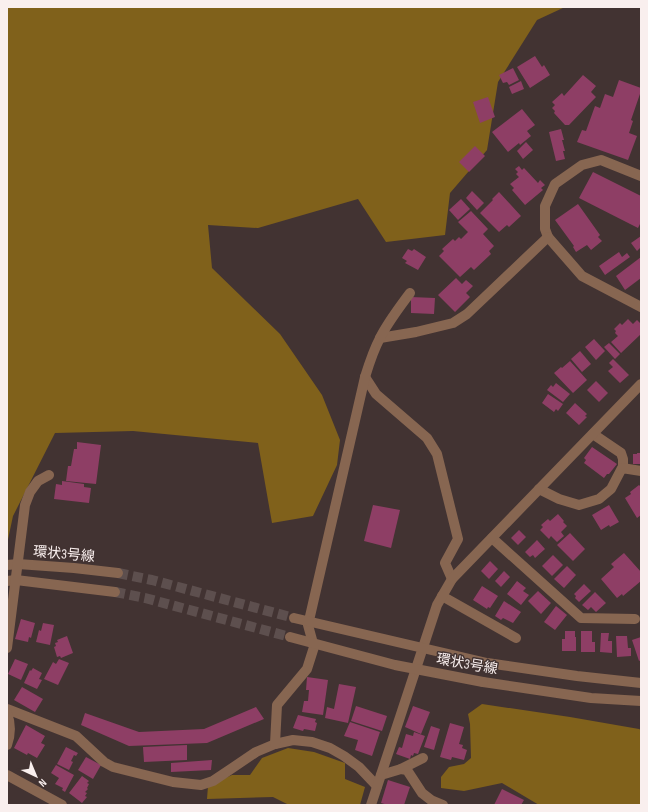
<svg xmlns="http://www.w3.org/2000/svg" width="648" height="812" font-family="'Sofia Sans Condensed','Noto Sans JP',sans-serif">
<rect width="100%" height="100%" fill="#423332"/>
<g fill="#80611b">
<path d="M 7,7 L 565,7 L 537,20 L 498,82 L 487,150 L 450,193 L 445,235 L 386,242 L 358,199 L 258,228 L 208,225 L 212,268 L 280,334 L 322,395 L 340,440 L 337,465 L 313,516 L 272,523 L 258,443 L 133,431 L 55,433 L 13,516 L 7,544 Z"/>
<path d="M 482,704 L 570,717 L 639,729 L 641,730 L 641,805 L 539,805 L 502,783 L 464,791 L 441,788 L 441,777 L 449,767 L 464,764 L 471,758 L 470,724 L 468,714 Z"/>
<path d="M 288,748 L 314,752 L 345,763 L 345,779 L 365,787 L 360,805 L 289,805 L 273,797 L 207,799 L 208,786 L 232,775 L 250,775 L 262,758 Z"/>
</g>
<g fill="#8e3e65">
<path d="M 535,56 L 542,67 L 544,65 L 550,75 L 530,88 L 517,67 Z"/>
<path d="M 513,68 L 519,80 L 509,85 L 507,82 L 503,83 L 499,75 Z"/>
<path d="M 583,75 L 596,86 L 591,92 L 596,97 L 569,125 L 565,125 L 554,113 L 555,111 L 552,108 L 555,105 L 552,102 L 562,93 L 564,96 Z"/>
<path d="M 619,80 L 641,88 L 641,91 L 631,120 L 633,121 L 629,133 L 637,136 L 628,160 L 577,142 L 582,130 L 586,131 L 595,106 L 600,108 L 605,94 L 613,97 Z"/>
<path d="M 521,81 L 524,89 L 512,94 L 509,87 Z"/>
<path d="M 488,97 L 495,117 L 480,123 L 473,102 Z"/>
<path d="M 522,109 L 535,125 L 527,131 L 531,136 L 520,145 L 519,143 L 508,152 L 492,132 Z"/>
<path d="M 561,129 L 564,140 L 562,140 L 565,151 L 563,151 L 565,159 L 556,161 L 549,132 Z"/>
<path d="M 526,142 L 533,150 L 523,159 L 517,151 Z"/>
<path d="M 475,146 L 485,156 L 469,172 L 459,162 Z"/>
<path d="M 519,166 L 522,170 L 524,168 L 538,183 L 540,180 L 545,185 L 541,188 L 543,190 L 525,205 L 512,190 L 514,188 L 510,184 L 519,177 L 516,174 L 518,172 L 515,169 Z"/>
<path d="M 593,172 L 641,196 L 641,222 L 638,228 L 579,198 Z"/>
<path d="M 472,191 L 484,203 L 477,210 L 466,198 Z"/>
<path d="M 499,192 L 521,216 L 509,227 L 507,225 L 499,232 L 480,213 L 493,200 L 492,199 Z"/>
<path d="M 461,199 L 470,209 L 458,220 L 449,210 Z"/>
<path d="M 578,204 L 600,235 L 598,237 L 602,241 L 591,250 L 587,245 L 576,252 L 573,247 L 574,246 L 555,220 Z"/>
<path d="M 471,211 L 488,229 L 483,234 L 494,246 L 489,251 L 491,254 L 474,270 L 471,267 L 460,277 L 439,256 L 444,251 L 442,249 L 453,239 L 455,241 L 459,237 L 461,239 L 468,232 L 458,222 Z"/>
<path d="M 641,236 L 641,247 L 637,251 L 631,243 Z"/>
<path d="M 408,249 L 412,251 L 414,249 L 426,257 L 418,270 L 405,263 L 407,261 L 402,258 Z"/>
<path d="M 619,252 L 622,257 L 627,253 L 630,257 L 605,275 L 599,266 Z"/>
<path d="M 641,257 L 641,278 L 625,290 L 616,276 Z"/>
<path d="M 456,278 L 462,284 L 466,280 L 473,286 L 466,293 L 470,297 L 455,312 L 438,295 Z"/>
<path d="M 411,297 L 435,298 L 434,314 L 411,313 Z"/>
<path d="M 628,319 L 633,324 L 637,320 L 641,324 L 641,334 L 621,353 L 611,342 L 618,336 L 615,333 L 616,331 L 614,329 L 620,323 L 622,325 Z"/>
<path d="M 594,339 L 605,351 L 596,360 L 585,347 Z"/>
<path d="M 609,343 L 620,354 L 615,359 L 604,347 Z"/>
<path d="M 580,351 L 591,364 L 582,372 L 571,359 Z"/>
<path d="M 613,359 L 629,375 L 620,383 L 608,371 L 613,367 L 609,363 Z"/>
<path d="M 570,361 L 587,380 L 573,393 L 554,373 L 561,367 L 562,368 Z"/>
<path d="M 596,381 L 608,393 L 599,402 L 587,390 Z"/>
<path d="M 556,383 L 570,394 L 563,402 L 547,390 L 551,385 L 553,387 Z"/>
<path d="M 548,394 L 563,404 L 558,411 L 556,409 L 554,412 L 542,403 Z"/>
<path d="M 575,403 L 587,414 L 585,416 L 587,417 L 579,425 L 566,413 Z"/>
<path d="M 77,442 L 101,445 L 96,484 L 66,481 L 68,466 L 71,466 L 74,449 L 77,449 Z"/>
<path d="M 592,447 L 617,464 L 609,474 L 607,474 L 604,478 L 584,463 L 586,460 L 584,458 Z"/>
<path d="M 637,453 L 641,453 L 641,464 L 633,464 L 633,454 L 637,454 Z"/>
<path d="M 62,481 L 84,484 L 84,487 L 91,488 L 89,503 L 54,499 L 56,484 L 62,485 Z"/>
<path d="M 639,485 L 641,487 L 641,515 L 637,518 L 625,498 L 631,494 L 630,492 Z"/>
<path d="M 373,505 L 400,510 L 391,548 L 364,541 Z"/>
<path d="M 609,505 L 619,522 L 610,527 L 609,525 L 601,530 L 592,515 Z"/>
<path d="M 558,514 L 564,521 L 563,522 L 567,526 L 561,532 L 564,536 L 557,542 L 551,536 L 549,539 L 540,530 L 543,527 L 541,525 L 548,519 L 550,521 Z"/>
<path d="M 519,530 L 526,537 L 518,545 L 511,538 Z"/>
<path d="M 570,533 L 585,549 L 573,561 L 557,545 Z"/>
<path d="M 537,540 L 545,549 L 535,558 L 533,555 L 530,557 L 525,552 Z"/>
<path d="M 624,553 L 641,572 L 641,581 L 623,596 L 622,594 L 617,598 L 601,579 L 614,567 L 611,564 Z"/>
<path d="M 553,555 L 563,565 L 552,576 L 542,566 Z"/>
<path d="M 490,561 L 498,569 L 489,579 L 481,571 Z"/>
<path d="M 567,566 L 576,575 L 564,588 L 554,579 Z"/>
<path d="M 504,571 L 510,577 L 501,587 L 495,581 Z"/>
<path d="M 517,581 L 526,588 L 523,591 L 529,595 L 521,605 L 507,594 Z"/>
<path d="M 584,584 L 591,591 L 579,602 L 575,598 L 576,596 L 574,594 Z"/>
<path d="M 482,586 L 498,596 L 490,608 L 488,607 L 487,609 L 473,600 Z"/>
<path d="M 538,591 L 551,603 L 541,614 L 528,601 Z"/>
<path d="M 595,592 L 606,603 L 596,612 L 591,607 L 588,610 L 582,605 Z"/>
<path d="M 504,601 L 521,612 L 513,623 L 503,618 L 501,620 L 495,616 Z"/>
<path d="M 556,606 L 567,615 L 555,630 L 544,622 Z"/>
<path d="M 21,619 L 35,623 L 31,638 L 29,637 L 28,642 L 15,639 Z"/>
<path d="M 43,623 L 54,625 L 50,645 L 36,642 L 39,630 L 41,631 Z"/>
<path d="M 565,631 L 575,631 L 575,637 L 576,637 L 576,651 L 562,651 L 562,639 L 565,639 Z"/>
<path d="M 581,631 L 592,631 L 592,642 L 595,642 L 595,652 L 581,652 Z"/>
<path d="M 601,633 L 609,633 L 608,641 L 612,641 L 612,653 L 600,652 Z"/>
<path d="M 67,636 L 73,653 L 61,658 L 60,656 L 57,657 L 54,647 L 56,646 L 55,643 L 58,642 L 57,640 Z"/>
<path d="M 616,636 L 627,636 L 628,648 L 631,648 L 631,656 L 617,657 Z"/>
<path d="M 641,637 L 641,660 L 639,661 L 632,640 Z"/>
<path d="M 15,659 L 28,664 L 21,680 L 8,674 Z"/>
<path d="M 59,659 L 69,663 L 58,685 L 44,679 L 53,662 L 56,664 Z"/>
<path d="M 33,668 L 42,673 L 39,679 L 42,680 L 37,689 L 24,683 L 30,670 L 31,671 Z"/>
<path d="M 307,677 L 328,680 L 323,715 L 302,712 L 304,701 L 308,701 L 309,690 L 306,690 Z"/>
<path d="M 339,684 L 356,687 L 348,723 L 325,718 L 327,707 L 334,709 Z"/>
<path d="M 22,687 L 43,699 L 35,712 L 14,700 Z"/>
<path d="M 356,706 L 387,716 L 382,731 L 351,721 Z"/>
<path d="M 413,706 L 430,712 L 421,734 L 405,727 Z"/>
<path d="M 256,707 L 264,719 L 207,743 L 129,746 L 81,725 L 85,713 L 139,732 L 204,729 Z"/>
<path d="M 298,715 L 316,719 L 315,722 L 317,723 L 315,731 L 304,729 L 303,731 L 293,728 Z"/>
<path d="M 350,722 L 380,732 L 372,756 L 355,750 L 358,740 L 344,736 Z"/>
<path d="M 450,723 L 464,727 L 459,744 L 463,745 L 462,748 L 467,750 L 464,760 L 452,757 L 451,760 L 440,757 Z"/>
<path d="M 26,725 L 45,736 L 41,743 L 45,745 L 37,758 L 28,753 L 27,755 L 14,748 Z"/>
<path d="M 431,726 L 440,729 L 434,750 L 424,747 Z"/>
<path d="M 414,732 L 425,736 L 418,754 L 414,753 L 413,756 L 411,755 L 410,759 L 396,754 L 399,747 L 402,748 L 406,734 L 413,736 Z"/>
<path d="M 187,745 L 187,760 L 144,762 L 143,747 Z"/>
<path d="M 66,747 L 78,753 L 76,756 L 74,755 L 71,761 L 73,762 L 69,770 L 57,764 Z"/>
<path d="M 86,757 L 101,765 L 93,779 L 78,770 Z"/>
<path d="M 212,760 L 211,770 L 171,772 L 171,763 Z"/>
<path d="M 56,765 L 74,775 L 65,792 L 62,790 L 63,788 L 55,784 L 59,778 L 51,773 Z"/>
<path d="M 82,776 L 89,781 L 87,783 L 89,784 L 87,788 L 88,789 L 85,792 L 87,793 L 85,796 L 87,797 L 82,803 L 69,793 Z"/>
<path d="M 388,780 L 410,787 L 404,805 L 388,805 L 381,803 Z"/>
<path d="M 502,789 L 524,800 L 521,805 L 494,805 Z"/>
</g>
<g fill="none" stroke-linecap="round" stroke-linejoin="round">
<g stroke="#5d4f4e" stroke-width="10" stroke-dasharray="10 5" stroke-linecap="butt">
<path d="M 118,573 L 152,580 L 294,618"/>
<path d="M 115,592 L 145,598 L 290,637"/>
</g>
<g stroke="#876651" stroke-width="10">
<path d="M 641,176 L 601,160 L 582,165 L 555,184 L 545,206 L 545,229 L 548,237 L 582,276 L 641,307"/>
<path d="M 380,338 L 416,332 L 453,323 L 467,314 L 548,237"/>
<path d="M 365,377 L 376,394 L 427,438 L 437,454 L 458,539 L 445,563 L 452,579"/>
<path d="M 593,434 L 621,453 L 623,459 L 623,468"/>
<path d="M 539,489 L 559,499 L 579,505 L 599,499 L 611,489 L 622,468 L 641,471"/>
<path d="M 492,538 L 581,618 L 635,619"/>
<path d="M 7,565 L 18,564 L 74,568 L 118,573"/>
<path d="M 7,581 L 16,580 L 115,592"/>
<path d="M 442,596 L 516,638"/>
<path d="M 7,648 L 25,505 L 30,492 L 38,481 L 49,475"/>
<path d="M 487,663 L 577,676 L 641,683"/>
<path d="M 483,682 L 591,698 L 641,701"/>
<path d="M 7,709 L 76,736 L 104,762 L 113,767 L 173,782 L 201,785 L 213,781 L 256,752 L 275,744 L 293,740 L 312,742 L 330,748 L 344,756 L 359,767 L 377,786"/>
<path d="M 7,713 C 11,724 11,734 7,745"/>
<path d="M 275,744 L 277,705 L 307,669 L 314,647 L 308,625 L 365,377 C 369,364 373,351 380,338 C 388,322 399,308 410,293"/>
<path d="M 401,769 L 423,758"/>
<path d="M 7,775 L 62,805"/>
<path d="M 381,775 L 401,769 L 407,770 L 422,793 L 431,800 L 443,805"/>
<path d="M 371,805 L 437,605 L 452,579 L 641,384"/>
</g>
<g stroke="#876651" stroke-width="10">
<path d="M 294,618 L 487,663"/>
<path d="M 290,637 L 395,665 L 483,682"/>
</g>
</g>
<g text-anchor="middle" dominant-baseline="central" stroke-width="3" stroke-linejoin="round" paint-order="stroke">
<g font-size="14" fill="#f9efee" stroke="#423332">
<text transform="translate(64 554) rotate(5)">環状3号線</text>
<text transform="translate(467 664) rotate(10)">環状3号線</text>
</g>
</g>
<rect width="648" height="812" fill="none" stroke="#f9efee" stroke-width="16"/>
<g transform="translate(36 776) rotate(136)" stroke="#423332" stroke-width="3" paint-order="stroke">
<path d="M0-3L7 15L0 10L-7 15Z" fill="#f9efee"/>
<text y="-6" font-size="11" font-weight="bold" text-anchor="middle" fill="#f9efee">N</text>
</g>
</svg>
